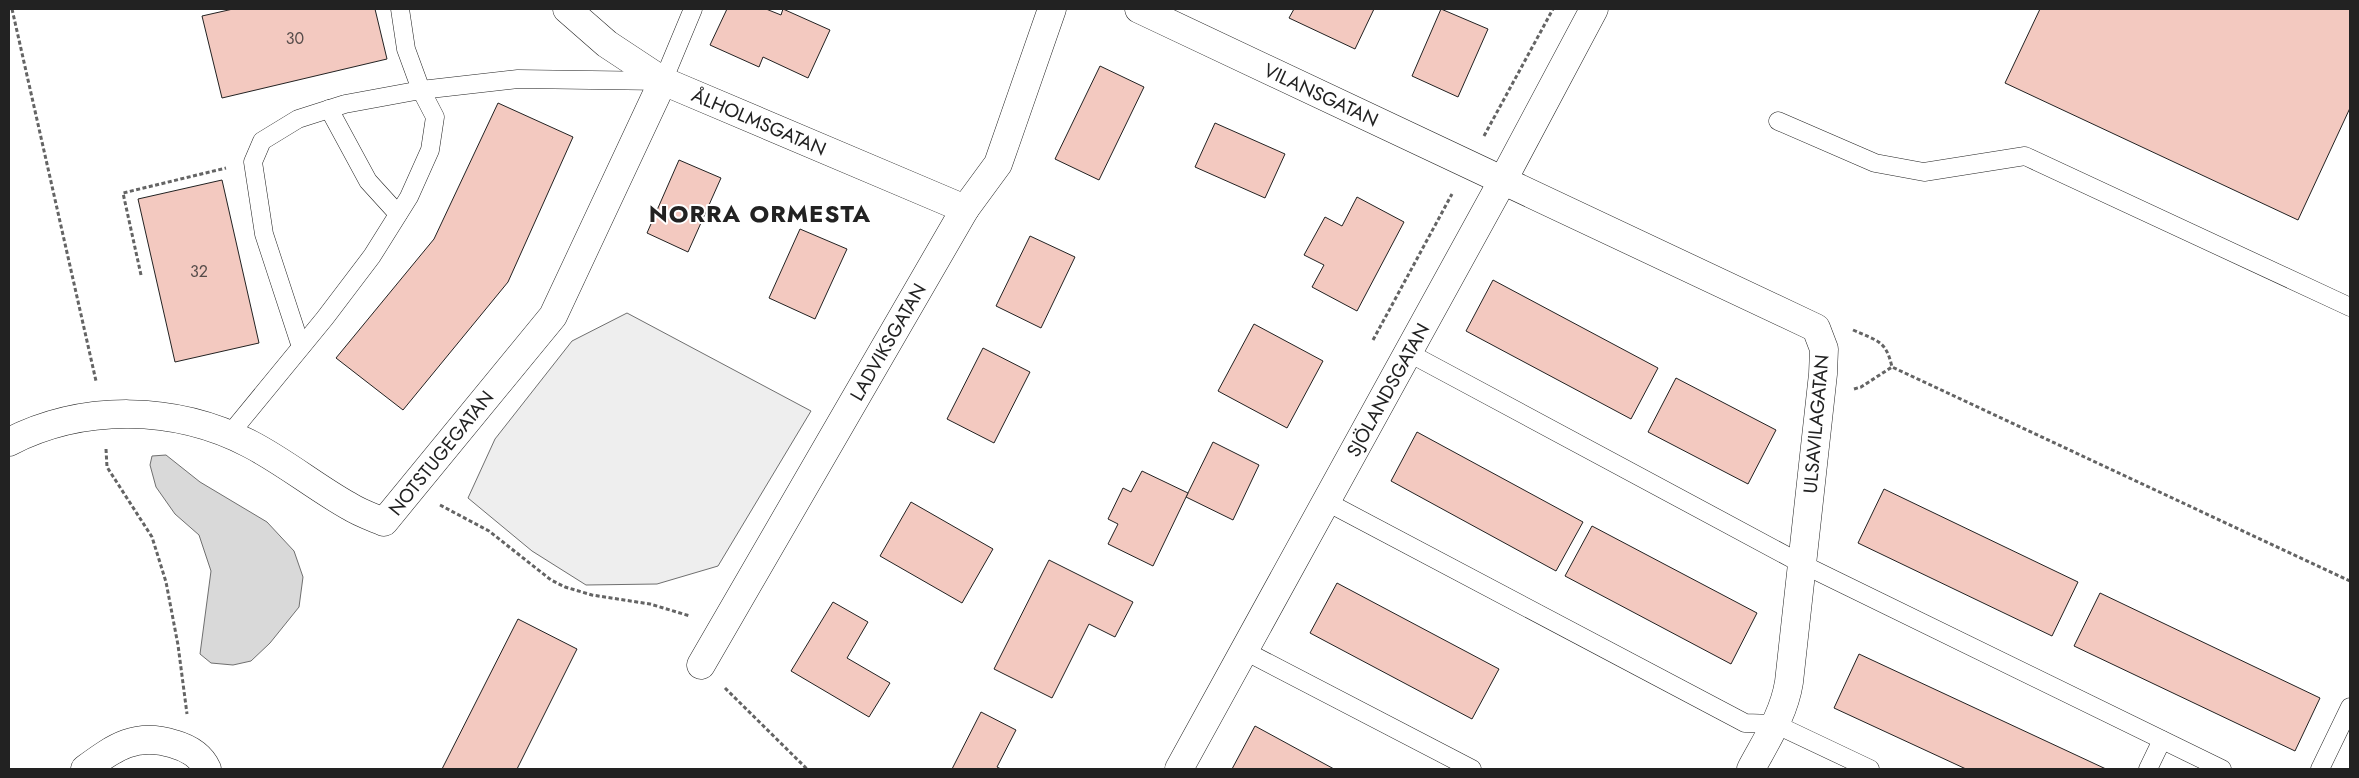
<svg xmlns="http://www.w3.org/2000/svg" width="2359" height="778" font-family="Jost,sans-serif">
<rect width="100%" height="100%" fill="#fff"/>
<path fill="#eee" stroke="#6f6f6f" d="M 627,313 L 811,411 L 718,566 L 657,584 L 586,585 L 532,551 L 468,498 L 495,439 L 572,341 Z"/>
<path fill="#d9d9d9" stroke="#6f6f6f" d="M 166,455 L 200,482 L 267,522 L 294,551 L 303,577 L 299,607 L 270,643 L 251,661 L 233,665 L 211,663 L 200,654 L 211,571 L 199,535 L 175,514 L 156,487 L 150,465 L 152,456 Z"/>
<g fill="#f3c9c0" stroke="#222">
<path d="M 233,9 L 375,9 L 387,59 L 222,98 L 202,16 Z"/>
<path d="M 727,9 L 766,9 L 781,15 L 783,9 L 830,30 L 808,78 L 763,57 L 759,67 L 710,45 Z"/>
<path d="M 1294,9 L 1374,9 L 1355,49 L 1289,18 Z"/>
<path d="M 1441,9 L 1488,29 L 1458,97 L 1412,76 Z"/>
<path d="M 2040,9 L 2350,9 L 2350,108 L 2298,220 L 2005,83 Z"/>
<path d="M 1100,66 L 1144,87 L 1099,180 L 1055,159 Z"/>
<path d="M 498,103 L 573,137 L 508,282 L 403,410 L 336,358 L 434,239 Z"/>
<path d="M 1215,123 L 1285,154 L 1265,198 L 1195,167 Z"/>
<path d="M 679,160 L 721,178 L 688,252 L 647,233 Z"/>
<path d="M 222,180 L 259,343 L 175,362 L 138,199 Z"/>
<path d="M 1357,197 L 1404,222 L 1357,311 L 1312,287 L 1324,265 L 1304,255 L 1325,217 L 1342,226 Z"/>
<path d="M 800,229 L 847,249 L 815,319 L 769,298 Z"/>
<path d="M 1030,236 L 1075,257 L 1041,328 L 996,306 Z"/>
<path d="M 1493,280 L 1658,368 L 1631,419 L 1466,331 Z"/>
<path d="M 1254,324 L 1323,361 L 1287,428 L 1218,391 Z"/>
<path d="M 983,348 L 1030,372 L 994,443 L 947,419 Z"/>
<path d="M 1676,378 L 1776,430 L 1748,484 L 1648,432 Z"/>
<path d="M 1417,432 L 1583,522 L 1556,571 L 1391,481 Z"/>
<path d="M 1213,442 L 1259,465 L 1233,520 L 1186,497 Z"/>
<path d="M 1142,471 L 1188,493 L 1153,566 L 1108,544 L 1118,524 L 1108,519 L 1123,488 L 1131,492 Z"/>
<path d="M 1884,489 L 2078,582 L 2052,636 L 1858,543 Z"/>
<path d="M 911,502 L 993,549 L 962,603 L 880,556 Z"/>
<path d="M 1592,526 L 1757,613 L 1731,664 L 1565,576 Z"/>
<path d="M 1049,560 L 1133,602 L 1115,637 L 1089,624 L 1052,698 L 994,669 Z"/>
<path d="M 1337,583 L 1499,669 L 1472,719 L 1310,633 Z"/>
<path d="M 2100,593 L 2320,698 L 2295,751 L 2074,646 Z"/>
<path d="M 833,602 L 868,622 L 847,658 L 890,683 L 869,717 L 791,671 Z"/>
<path d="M 518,619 L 577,649 L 517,769 L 442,769 Z"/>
<path d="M 1859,654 L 2106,769 L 1966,769 L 1834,708 Z"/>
<path d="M 981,712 L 1016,730 L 997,767 L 1001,769 L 952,769 Z"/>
<path d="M 1255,726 L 1334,769 L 1232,769 Z"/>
</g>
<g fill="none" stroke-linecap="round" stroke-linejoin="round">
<defs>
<g id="service">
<path d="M 329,109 L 368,181 L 398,214"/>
<path d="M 1778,121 L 1875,163 L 1924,172 L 2025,156 L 2350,307"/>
<path d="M 301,347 L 264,234 L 253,162 L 262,141 L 298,119 L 345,104 L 421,90 L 518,79 L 663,81 L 693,9"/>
<path d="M 1409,353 L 1802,564 L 2222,769"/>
<path d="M 229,435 L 325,318 L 372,256 L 409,197 L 430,150 L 435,117 L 421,90 L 406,49 L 400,9"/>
<path d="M 1327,502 L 1745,723 L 1775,724 L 1870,769"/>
<path d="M 1245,651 L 1472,769"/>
<path d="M 2148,769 L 2162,740"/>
<path d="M 2320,769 L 2350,707"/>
</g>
<g id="minor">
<path d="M 567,9 L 607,44 L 663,81 L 965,209"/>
<path d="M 1139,9 L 1816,328 L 1824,349 L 1823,374 L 1789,682 C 1784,714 1766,741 1751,769"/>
<path d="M 9,442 C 83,404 175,405 250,444 C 285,462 315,487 349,506 C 360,513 372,517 384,522 L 553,316 L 663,81"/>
<path d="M 701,665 L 965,209 L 998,164 L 1052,9"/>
<path d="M 85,769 C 115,747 136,732 174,744 C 188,748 201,756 207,769"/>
<path d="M 1179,769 L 1503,180 L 1594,9"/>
</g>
</defs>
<use href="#service" stroke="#222" stroke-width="19"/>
<use href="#minor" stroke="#222" stroke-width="29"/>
<g stroke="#646464" stroke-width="3" stroke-dasharray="4 2.5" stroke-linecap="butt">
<path d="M 12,9 L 96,381"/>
<path d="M 1484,136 L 1553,9"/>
<path d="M 141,275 L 123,193 L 226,168"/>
<path d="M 1853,330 C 1877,341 1886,340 1892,367 L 2350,581"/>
<path d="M 1373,340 L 1452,194"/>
<path d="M 1854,389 L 1861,387 L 1892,367"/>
<path d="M 106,449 L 107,467 L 152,537 L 166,582 L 178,645 L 187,714"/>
<path d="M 440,505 L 489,531 L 551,580 L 565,587 L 592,595 L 650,604 L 690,616"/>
<path d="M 725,688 L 807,769"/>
</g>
<use href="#service" stroke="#fff" stroke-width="18"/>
<use href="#minor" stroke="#fff" stroke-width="28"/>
</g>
<g text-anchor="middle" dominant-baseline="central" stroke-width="4" stroke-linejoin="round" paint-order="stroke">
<g font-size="16" fill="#564c4a">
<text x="295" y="38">30</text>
<text x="199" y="271">32</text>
</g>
<g font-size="19" fill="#222" stroke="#fff">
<text transform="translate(1321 95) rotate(25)">VILANSGATAN</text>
<text transform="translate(759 122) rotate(23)">ÅLHOLMSGATAN</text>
<text transform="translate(888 342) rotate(-60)">LADVIKSGATAN</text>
<text transform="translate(1388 390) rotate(-61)">SJÖLANDSGATAN</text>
<text transform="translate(1816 424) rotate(-85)">ULSAVILAGATAN</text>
<text transform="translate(441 453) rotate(-51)">NOTSTUGEGATAN</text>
</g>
<g font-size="24" font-weight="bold" letter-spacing="1" fill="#222" stroke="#fff">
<text x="760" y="213">NORRA ORMESTA</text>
</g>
</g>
<rect width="2359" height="778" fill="none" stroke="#222222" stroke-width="20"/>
</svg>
